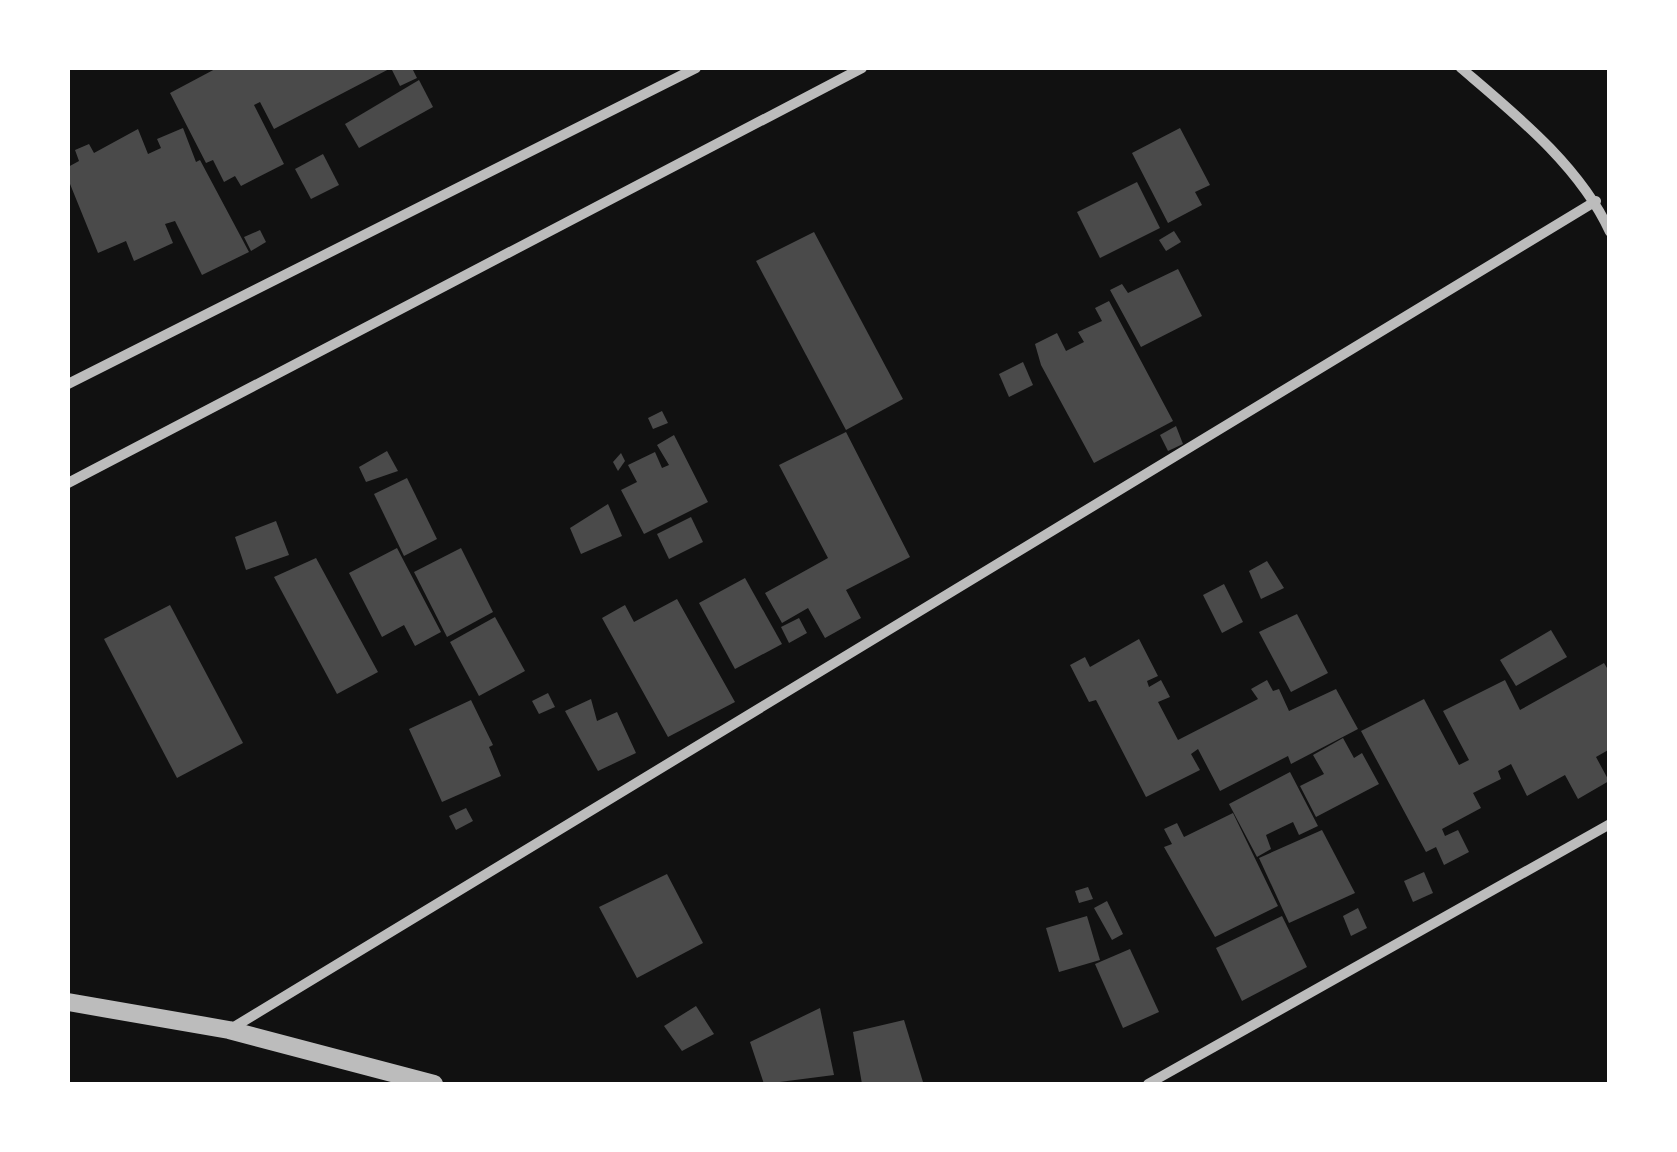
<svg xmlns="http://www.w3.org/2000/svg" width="1677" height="1152" font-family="'Sofia Sans Condensed',sans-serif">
<rect width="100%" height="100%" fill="#111"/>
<g fill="#4a4a4a">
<path d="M 217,68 L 412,68 L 417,78 L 400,86 L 391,68 L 274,129 L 260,102 L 254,105 L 284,164 L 241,186 L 235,176 L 224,182 L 213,160 L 206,163 L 170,93 Z"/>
<path d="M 419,80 L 433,107 L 359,148 L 345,124 Z"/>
<path d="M 183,128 L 196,162 L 200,160 L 249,252 L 202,275 L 175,221 L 165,224 L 173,243 L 134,261 L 126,241 L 98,253 L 68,179 L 68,167 L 79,161 L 75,150 L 89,144 L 94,153 L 138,129 L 148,154 L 161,148 L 157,139 Z"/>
<path d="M 1180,128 L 1210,185 L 1195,192 L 1202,205 L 1168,223 L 1132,153 Z"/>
<path d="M 323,154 L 339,185 L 311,199 L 295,169 Z"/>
<path d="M 1137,182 L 1160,228 L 1100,258 L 1077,212 Z"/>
<path d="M 260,230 L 266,242 L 251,251 L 244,237 Z"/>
<path d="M 1174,231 L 1181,242 L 1166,251 L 1159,240 Z"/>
<path d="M 814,232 L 903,399 L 846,430 L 756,261 Z"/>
<path d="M 1178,269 L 1202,316 L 1141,347 L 1110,290 L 1122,284 L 1128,293 Z"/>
<path d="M 1109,301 L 1173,421 L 1094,463 L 1041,365 L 1035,344 L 1057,333 L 1066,351 L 1084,342 L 1078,332 L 1102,321 L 1095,308 Z"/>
<path d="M 1023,362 L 1033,385 L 1009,397 L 999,374 Z"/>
<path d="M 662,411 L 668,423 L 653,429 L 648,418 Z"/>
<path d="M 1176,426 L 1183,444 L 1168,451 L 1160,435 Z"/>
<path d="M 846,432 L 910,557 L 846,590 L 861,618 L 825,638 L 808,608 L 782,623 L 765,593 L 828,558 L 779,465 Z"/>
<path d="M 674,435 L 708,502 L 644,534 L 621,490 L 637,482 L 628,465 L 655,452 L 662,468 L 669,465 L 657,445 Z"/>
<path d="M 387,451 L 398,471 L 366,482 L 359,467 Z"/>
<path d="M 621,453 L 625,461 L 618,471 L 613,462 Z"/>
<path d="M 407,478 L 437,539 L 404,556 L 374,494 Z"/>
<path d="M 608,504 L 622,536 L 581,554 L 570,528 Z"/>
<path d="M 691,517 L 703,542 L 669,559 L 657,534 Z"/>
<path d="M 276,521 L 289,555 L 246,570 L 235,537 Z"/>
<path d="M 397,548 L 441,632 L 415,646 L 404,625 L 382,637 L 349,573 Z"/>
<path d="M 461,548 L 493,612 L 447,637 L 414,572 Z"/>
<path d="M 316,558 L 378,672 L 337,694 L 274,577 Z"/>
<path d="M 1267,561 L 1284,588 L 1261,599 L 1249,571 Z"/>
<path d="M 745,578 L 782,644 L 735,669 L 699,603 Z"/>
<path d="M 1224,584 L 1243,622 L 1222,633 L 1203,595 Z"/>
<path d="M 677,599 L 735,702 L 668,737 L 602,618 L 625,605 L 634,622 Z"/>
<path d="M 170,605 L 243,743 L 177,778 L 104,639 Z"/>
<path d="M 1297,614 L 1328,673 L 1291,692 L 1259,632 Z"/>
<path d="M 495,617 L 525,671 L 479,696 L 450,642 Z"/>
<path d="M 799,618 L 807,633 L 789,643 L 781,627 Z"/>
<path d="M 1551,630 L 1567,657 L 1516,686 L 1500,660 Z"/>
<path d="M 1139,639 L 1158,676 L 1147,681 L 1149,687 L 1161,680 L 1170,697 L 1158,702 L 1178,740 L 1258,699 L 1251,689 L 1267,680 L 1273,691 L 1279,689 L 1289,711 L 1336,689 L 1358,729 L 1291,764 L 1288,756 L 1220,791 L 1198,749 L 1191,754 L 1200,770 L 1146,797 L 1096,700 L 1089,702 L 1070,665 L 1085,657 L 1090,667 Z"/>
<path d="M 1604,663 L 1610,673 L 1610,749 L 1596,757 L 1609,781 L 1578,799 L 1565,775 L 1527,796 L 1511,764 L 1498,771 L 1501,779 L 1473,793 L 1481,808 L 1442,829 L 1445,836 L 1458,830 L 1469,852 L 1444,865 L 1436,847 L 1426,852 L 1361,731 L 1424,699 L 1459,765 L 1469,760 L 1443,711 L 1505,680 L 1520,710 Z"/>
<path d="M 548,693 L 555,707 L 539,714 L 532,701 Z"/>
<path d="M 591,699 L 597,721 L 617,712 L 636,753 L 598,771 L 565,711 Z"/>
<path d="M 471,700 L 493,745 L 489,747 L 501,776 L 442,802 L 409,729 Z"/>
<path d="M 1343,738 L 1354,758 L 1362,753 L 1379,784 L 1316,817 L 1300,786 L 1324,774 L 1313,755 Z"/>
<path d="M 1290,772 L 1318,826 L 1299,835 L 1293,822 L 1266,835 L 1271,849 L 1257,857 L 1229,804 Z"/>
<path d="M 466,808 L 473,821 L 456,830 L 449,816 Z"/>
<path d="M 1233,813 L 1278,906 L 1215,937 L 1164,847 L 1172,844 L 1164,829 L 1177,823 L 1184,837 Z"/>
<path d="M 1322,830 L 1355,893 L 1289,923 L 1259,858 Z"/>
<path d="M 1424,872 L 1433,893 L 1413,902 L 1404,881 Z"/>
<path d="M 667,874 L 703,943 L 637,978 L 599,907 Z"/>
<path d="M 1088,887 L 1093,899 L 1079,903 L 1075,891 Z"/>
<path d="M 1107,901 L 1123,934 L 1112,940 L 1094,908 Z"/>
<path d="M 1358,908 L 1367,928 L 1351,936 L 1343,916 Z"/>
<path d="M 1087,916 L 1100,960 L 1059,972 L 1046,928 Z"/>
<path d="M 1282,916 L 1307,967 L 1242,1001 L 1216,948 Z"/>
<path d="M 1130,949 L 1159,1012 L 1123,1028 L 1095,964 Z"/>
<path d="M 696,1006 L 714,1034 L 682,1051 L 664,1026 Z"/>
<path d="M 820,1008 L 834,1075 L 764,1084 L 750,1042 Z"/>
<path d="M 904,1020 L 923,1082 L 862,1084 L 853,1032 Z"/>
</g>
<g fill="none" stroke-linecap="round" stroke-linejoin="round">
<g stroke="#bcbcbc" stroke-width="10">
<path d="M 1461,68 C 1515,114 1580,166 1610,232"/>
<path d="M 68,384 L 696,68"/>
<path d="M 68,483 L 862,68"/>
<path d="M 229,1030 L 1596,201"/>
<path d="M 1148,1084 L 1610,824"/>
</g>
<path stroke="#bcbcbc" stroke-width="18" d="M 68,1002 L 229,1030 L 434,1084"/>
</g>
<rect width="1677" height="1152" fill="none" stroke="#ffffff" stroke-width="140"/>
</svg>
